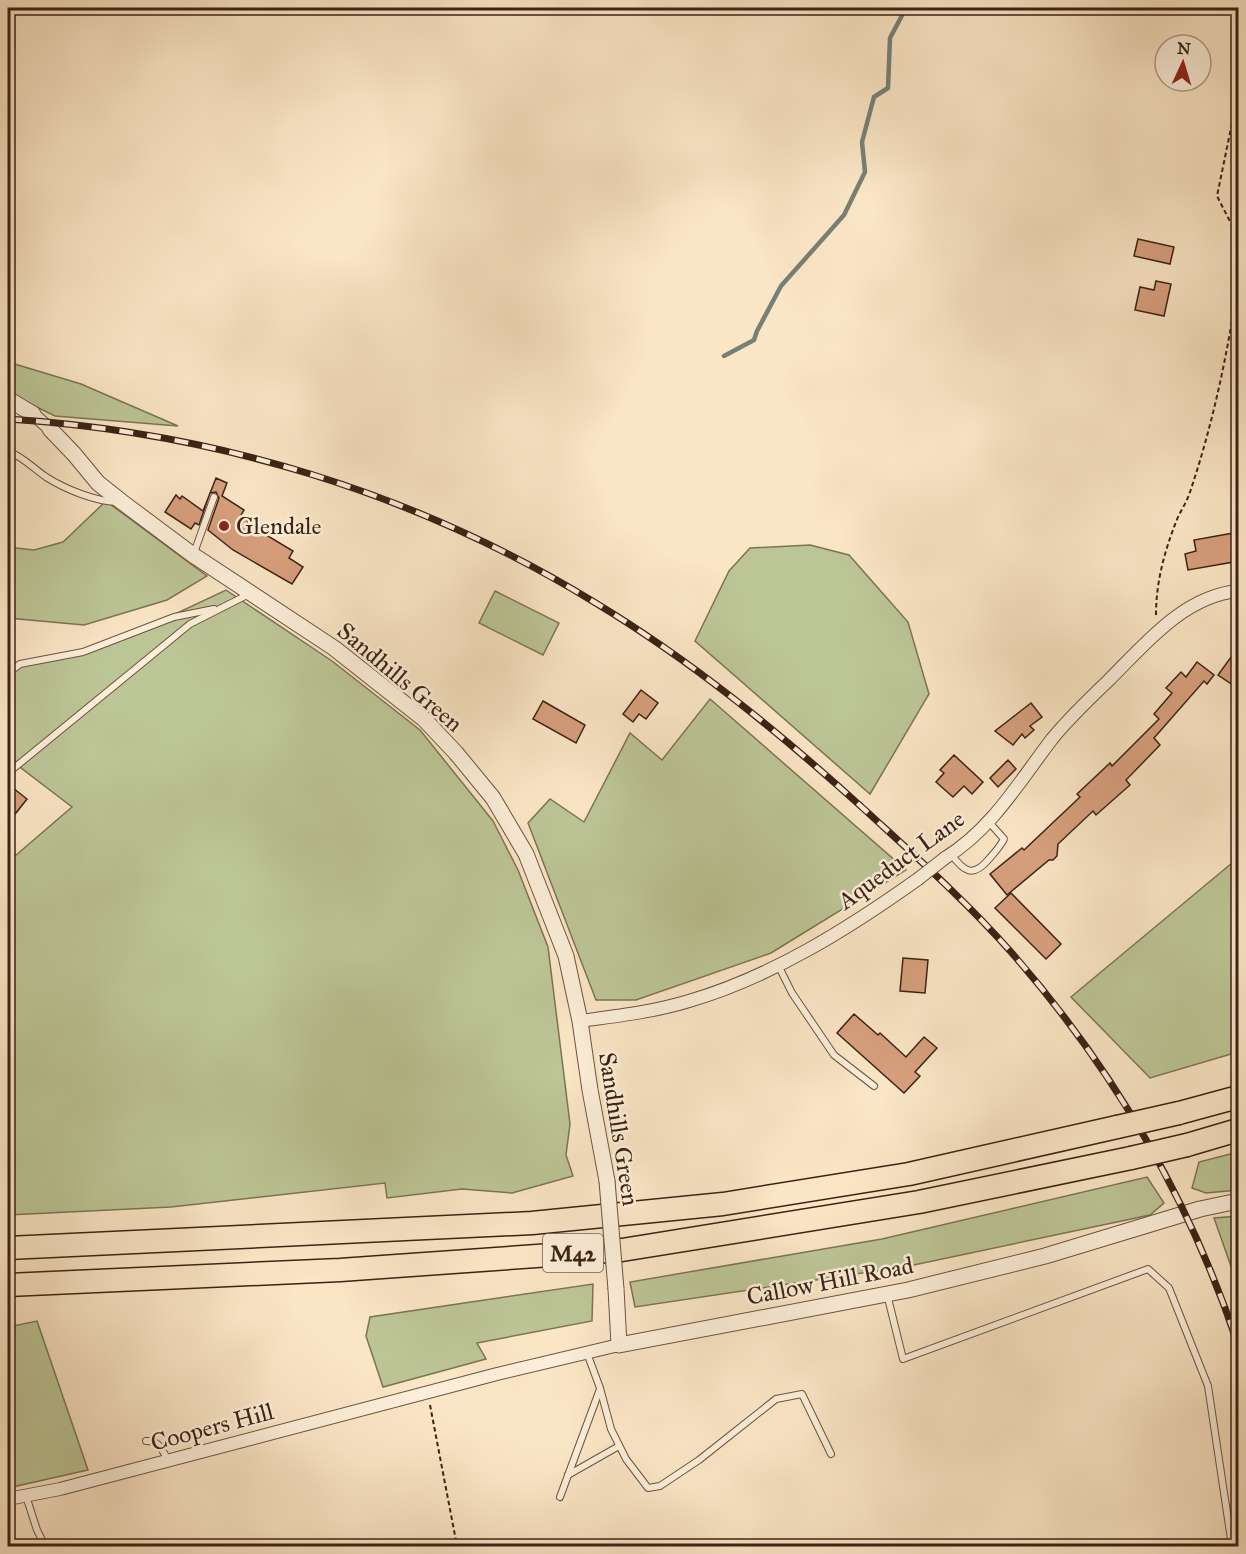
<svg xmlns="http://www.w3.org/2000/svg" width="1246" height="1554" font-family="'IM FELL Great Primer',serif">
<rect width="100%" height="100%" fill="#fae5c5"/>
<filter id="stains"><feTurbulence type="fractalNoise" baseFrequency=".00333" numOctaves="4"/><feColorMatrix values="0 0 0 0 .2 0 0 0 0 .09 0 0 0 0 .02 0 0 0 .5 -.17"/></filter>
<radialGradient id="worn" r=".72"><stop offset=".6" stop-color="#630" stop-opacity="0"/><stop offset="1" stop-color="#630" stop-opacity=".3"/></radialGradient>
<g fill="#bcc596" stroke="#7c7455" stroke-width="1.5">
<path d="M 8,362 L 81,384 L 178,426 L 55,416 L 8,393 Z"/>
<path d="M 106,501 L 207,576 L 167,600 L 84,625 L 8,618 L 8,547 L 34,550 L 63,542 Z"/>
<path d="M 810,545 L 849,555 L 908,622 L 929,694 L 870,794 L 695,641 L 729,571 L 750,548 Z"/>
<path d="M 226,590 L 332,661 L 420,730 L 493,821 L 518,870 L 548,947 L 570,1124 L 566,1155 L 573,1176 L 512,1193 L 462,1189 L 387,1198 L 385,1183 L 171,1207 L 8,1215 L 8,862 L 72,807 L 8,758 L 8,669 L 107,646 Z"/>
<path d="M 495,591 L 559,623 L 543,655 L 479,623 Z"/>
<path d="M 710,699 L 906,870 L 771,953 L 636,1000 L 596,1000 L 528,823 L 550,799 L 584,822 L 630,733 L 662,760 Z"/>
<path d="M 1238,858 L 1238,1052 L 1150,1078 L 1071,997 Z"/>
<path d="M 1238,1152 L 1238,1190 L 1206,1193 L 1192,1188 L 1199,1162 Z"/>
<path d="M 1147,1177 L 1164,1203 L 1150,1215 L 909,1266 L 635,1307 L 630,1282 L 882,1239 Z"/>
<path d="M 1238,1216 L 1238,1286 L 1214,1218 Z"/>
<path d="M 593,1284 L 592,1321 L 477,1343 L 486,1359 L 383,1387 L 366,1336 L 370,1317 Z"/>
<path d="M 37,1321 L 88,1470 L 8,1488 L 8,1327 Z"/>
</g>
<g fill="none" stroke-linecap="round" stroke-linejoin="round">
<path stroke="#778076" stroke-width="4.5" d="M 724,356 L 754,340 L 757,331 L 781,286 L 844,215 L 865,172 L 862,142 L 874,97 L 888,88 L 890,38 L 906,8"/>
</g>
<g fill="#d79f7d" stroke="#3c2214" stroke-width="1.5">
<path d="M 1138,239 L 1174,247 L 1170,264 L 1134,256 Z"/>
<path d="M 1156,281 L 1171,284 L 1164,316 L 1135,310 L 1140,287 L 1154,290 Z"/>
<path d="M 216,478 L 227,483 L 222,496 L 244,510 L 241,515 L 248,521 L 248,524 L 293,551 L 289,558 L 303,567 L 292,584 L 233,550 L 208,530 L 219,498 L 216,492 L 210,493 L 199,525 L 195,523 L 191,529 L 165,512 L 176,495 L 180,499 L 182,496 L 203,511 Z"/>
<path d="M 1239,532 L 1239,561 L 1188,570 L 1185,554 L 1196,551 L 1194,540 Z"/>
<path d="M 1239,646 L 1239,689 L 1218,675 Z"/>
<path d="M 1197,662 L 1214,675 L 1207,684 L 1204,681 L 1154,738 L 1160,745 L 1126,780 L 1130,785 L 1096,815 L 1093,811 L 1058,844 L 1057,856 L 1053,860 L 1049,860 L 1007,895 L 990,874 L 1022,848 L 1024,850 L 1080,797 L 1077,794 L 1110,763 L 1112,766 L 1159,719 L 1154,714 L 1172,693 L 1166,688 L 1181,672 L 1186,677 Z"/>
<path d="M 641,690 L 658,703 L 646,719 L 639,714 L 633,722 L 623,714 Z"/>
<path d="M 543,701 L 585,725 L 576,743 L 533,719 Z"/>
<path d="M 1031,703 L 1042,717 L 1030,726 L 1034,730 L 1025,738 L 1022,734 L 1013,745 L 995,731 Z"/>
<path d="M 954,755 L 983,782 L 972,794 L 964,786 L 953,797 L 936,782 L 944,773 L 940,770 Z"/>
<path d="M 1008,760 L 1016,769 L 998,787 L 990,778 Z"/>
<path d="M 8,784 L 27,799 L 8,823 Z"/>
<path d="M 1011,893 L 1061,944 L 1046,959 L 995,908 Z"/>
<path d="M 903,958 L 928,960 L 925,993 L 900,991 Z"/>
<path d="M 854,1014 L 878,1035 L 880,1033 L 906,1057 L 924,1037 L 937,1048 L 915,1072 L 920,1076 L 904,1093 L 837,1033 Z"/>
</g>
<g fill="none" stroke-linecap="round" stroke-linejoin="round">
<defs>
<g id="service">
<path d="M 8,451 C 23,457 33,468 46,477 C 65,489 94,501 117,502"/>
<path d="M 194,553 L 214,497"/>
<path d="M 8,673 L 20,664 L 83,652 L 174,617 L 214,609"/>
<path d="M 8,773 L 190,624 L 249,594"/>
<path d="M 951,854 C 964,872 973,878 989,859 C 994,853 1000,847 1004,839 L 988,821"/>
<path d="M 778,965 L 792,993 L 834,1055 L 874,1086"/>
<path d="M 887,1294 L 903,1359 L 1148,1269 L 1169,1288 L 1208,1386 L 1232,1546"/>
<path d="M 587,1353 L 600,1388 L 611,1429 L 626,1459 L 648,1488 L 660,1486 L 699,1460 L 776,1399 L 802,1394 L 831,1454"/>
<path d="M 146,1441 C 159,1440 162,1450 168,1460"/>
<path d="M 568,1475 L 619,1446"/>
<path d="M 26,1496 L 37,1530 L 45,1546"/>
<path d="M 560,1497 L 600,1389"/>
</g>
<g id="minor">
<path d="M 33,414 L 50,429"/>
<path d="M 945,858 C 992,829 1019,782 1052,739 C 1069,718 1089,699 1109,680 C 1145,644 1184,596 1238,591"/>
<path d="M 580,1021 C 617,1016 653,1012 689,1001 C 771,977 848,929 918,879"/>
<path d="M 8,1499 L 60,1489 L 497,1374 L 619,1345"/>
</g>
<g id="tertiary">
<path d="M 8,399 L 33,414"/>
<path d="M 50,429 L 74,454 L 98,483 L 122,502 L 193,555 L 334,648 L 424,719 L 456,753 L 493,798 L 526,854 L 566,956 L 580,1021 L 590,1090 L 607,1181"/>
<path d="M 616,1289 L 619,1345 L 908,1290 L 1045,1256 L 1200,1209 L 1238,1201"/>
</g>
<g id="motorway">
<path d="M 1179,1113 L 1238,1097"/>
<path d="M 1187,1145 L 1238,1130"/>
<path d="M 8,1248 L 532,1223 L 723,1204 L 909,1174 L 1117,1127"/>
<path d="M 8,1285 L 340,1270 L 622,1250 L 919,1202 L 1131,1158"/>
</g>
</defs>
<use href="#service" stroke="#6c5340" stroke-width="8"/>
<use href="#minor" stroke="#6c5340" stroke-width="14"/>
<use href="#tertiary" stroke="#6c5340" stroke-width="17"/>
<use href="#motorway" stroke="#3c2214" stroke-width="25"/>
<g stroke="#3c2214" stroke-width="2" stroke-dasharray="4.5 3" stroke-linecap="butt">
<path d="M 1238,94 L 1217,196 L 1238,237"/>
<path d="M 1156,615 C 1156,581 1165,549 1178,517 C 1182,509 1187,501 1190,492 C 1213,424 1228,352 1238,282"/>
<path d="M 430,1405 L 457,1546"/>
</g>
<use href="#service" stroke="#fceed9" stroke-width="6"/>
<use href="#minor" stroke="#fceed9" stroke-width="12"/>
<use href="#tertiary" stroke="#fceed9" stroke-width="15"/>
<use href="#motorway" stroke="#fae5c5" stroke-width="22"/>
<defs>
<path id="rail" d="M 8,419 C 215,432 416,493 594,602 C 692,661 780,733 865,810 C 915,856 966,901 1011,952 C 1112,1067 1190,1200 1238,1345"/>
</defs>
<use href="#rail" stroke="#3c2214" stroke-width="7"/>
<use href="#rail" stroke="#fceed9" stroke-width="4.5" stroke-dasharray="14" stroke-linecap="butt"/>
<defs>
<path id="minor-bridge" d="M 918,879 L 945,858"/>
<path id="tertiary-bridge" d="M 607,1181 L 616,1289"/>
<g id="motorway-bridge">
<path d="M 1117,1127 L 1179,1113"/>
<path d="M 1131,1158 L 1187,1145"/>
</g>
</defs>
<use href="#minor-bridge" stroke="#6c5340" stroke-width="14" stroke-linecap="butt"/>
<use href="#tertiary-bridge" stroke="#6c5340" stroke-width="17" stroke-linecap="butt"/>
<use href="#motorway-bridge" stroke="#3c2214" stroke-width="25" stroke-linecap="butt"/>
<use href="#minor-bridge" stroke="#fceed9" stroke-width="12"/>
<use href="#tertiary-bridge" stroke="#fceed9" stroke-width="15"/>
<use href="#motorway-bridge" stroke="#fae5c5" stroke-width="22"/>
</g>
<circle fill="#8f2418" stroke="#fceed9" stroke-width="2" cx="224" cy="526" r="6"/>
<g text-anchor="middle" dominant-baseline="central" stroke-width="5" stroke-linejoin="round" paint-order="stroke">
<rect fill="#fceed9" stroke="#765f4f" stroke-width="1.5" x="543" y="1234" width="60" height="38" rx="4.5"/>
<g font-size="22" font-weight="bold" fill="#3c2214">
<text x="573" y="1253">M42</text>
</g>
<g font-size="24" fill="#3c2214" stroke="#fceed9" text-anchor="start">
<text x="236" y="526">Glendale</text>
</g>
<g font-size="24" fill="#3c2214" stroke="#fceed9">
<text transform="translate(400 677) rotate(40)">Sandhills Green</text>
<text transform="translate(901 860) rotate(-36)">Aqueduct Lane</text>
<text transform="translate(619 1129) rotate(81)">Sandhills Green</text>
<text transform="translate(830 1281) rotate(-11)">Callow Hill Road</text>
<text transform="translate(212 1427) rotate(-15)">Coopers Hill</text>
</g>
</g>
<rect width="1246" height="1554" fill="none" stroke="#fae5c5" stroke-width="30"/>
<rect x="9" y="9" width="1228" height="1536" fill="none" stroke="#3c2214" stroke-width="3"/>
<rect x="15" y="15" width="1216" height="1524" fill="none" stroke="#3c2214" stroke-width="1.5"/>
<g transform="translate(1183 63) rotate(4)"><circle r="28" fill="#fceed9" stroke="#af9c8a" stroke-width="1.5"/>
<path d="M0-4.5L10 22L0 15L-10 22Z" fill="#8f2418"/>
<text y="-9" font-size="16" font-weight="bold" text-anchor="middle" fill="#3c2214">N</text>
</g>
<rect width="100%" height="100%" filter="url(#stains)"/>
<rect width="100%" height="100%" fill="url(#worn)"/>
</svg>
